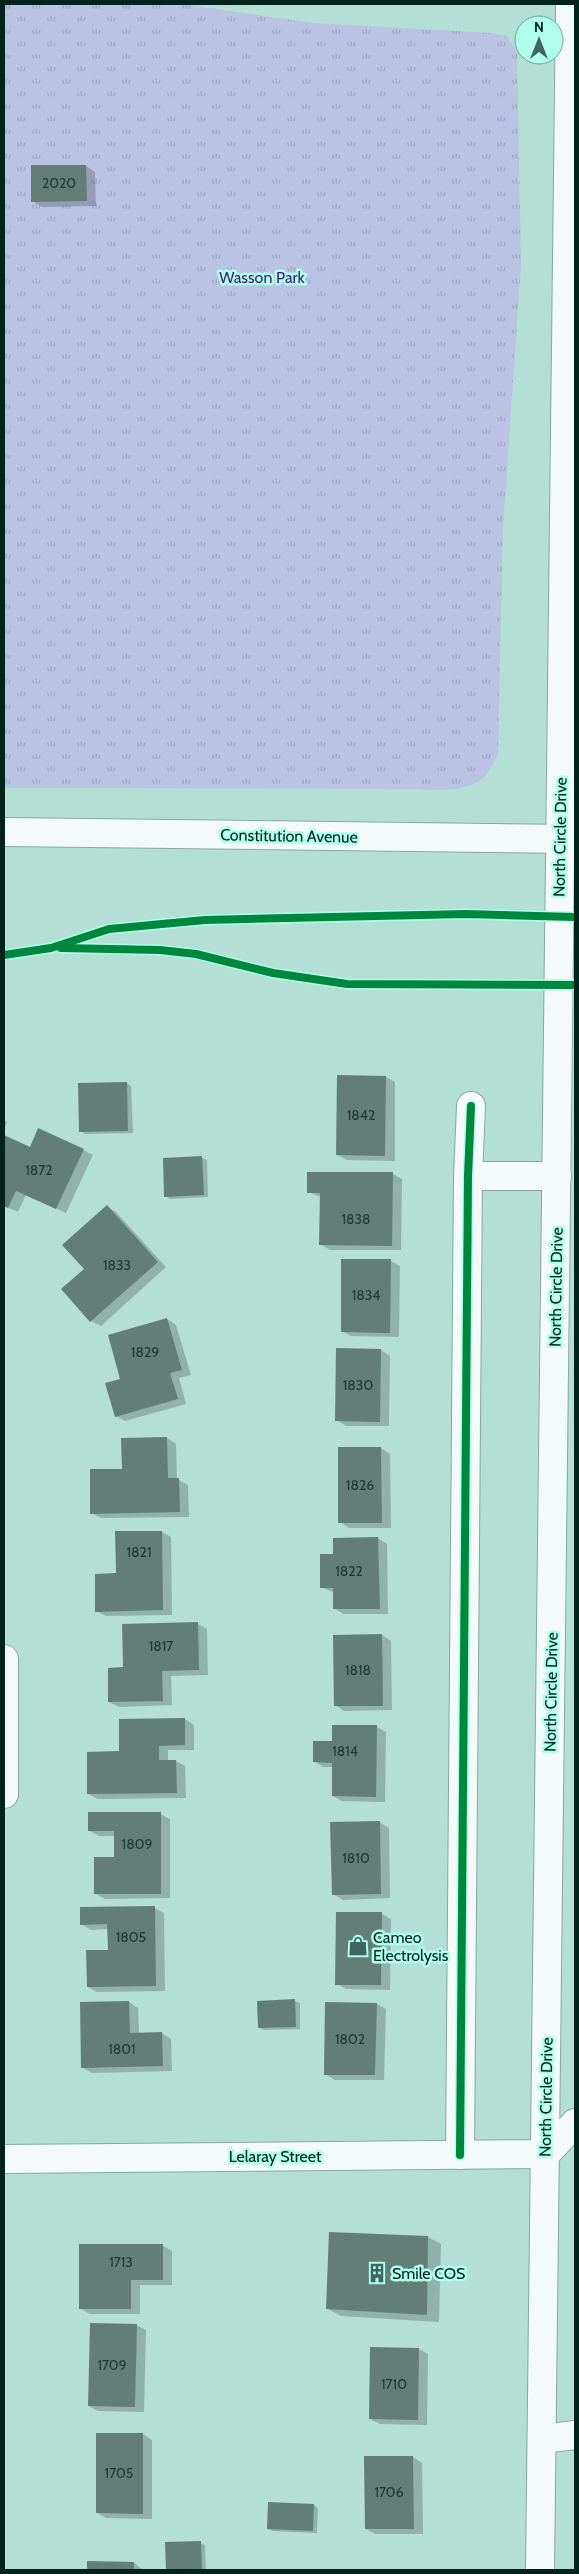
<svg xmlns="http://www.w3.org/2000/svg" width="579" height="2574" font-family="Cabin,sans-serif">
<defs>
<pattern id="park-tufts" width="24" height="20" patternUnits="userSpaceOnUse" patternTransform="scale(1.25)"><rect width="24" height="20" fill="#bbc3e4"/><path d="M3 7l-1-3M5 7V3M7 7l1-3M15 17l-1-3M17 17v-4M19 17l1-3" fill="none" stroke="#9fa7c3"/></pattern>
</defs>
<rect width="100%" height="100%" fill="#b4dfd5"/>
<path fill="url(#park-tufts)" d="M 4,4 L 183,4 L 313,23 L 492,33 L 507,36 L 517,51 L 521,265 L 503,529 L 498,753 C 495,760 491,768 487,774 C 473,792 438,791 418,789 L 4,788 Z"/>
<g fill="#0003">
<path d="M 86,166 L 95,172 L 96,206 L 42,207 L 33,201 Z"/>
<path d="M 338,1076 L 386,1077 L 395,1082 L 395,1161 L 347,1160 L 337,1155 Z"/>
<path d="M 127,1083 L 131,1086 L 133,1133 L 85,1134 L 81,1131 Z"/>
<path d="M 4,1120 L 7,1122 L 4,1130 Z"/>
<path d="M 4,1137 L 30,1148 L 83,1150 L 93,1155 L 66,1213 L 26,1195 L 18,1212 L 4,1206 Z"/>
<path d="M 202,1158 L 207,1160 L 208,1197 L 170,1199 L 166,1196 L 164,1159 Z"/>
<path d="M 393,1174 L 402,1179 L 401,1250 L 330,1250 L 320,1244 L 321,1197 L 308,1192 Z"/>
<path d="M 107,1207 L 116,1212 L 166,1267 L 101,1326 L 91,1321 L 86,1269 Z"/>
<path d="M 391,1261 L 400,1266 L 399,1337 L 351,1336 L 342,1331 Z"/>
<path d="M 167,1319 L 176,1325 L 191,1375 L 179,1378 L 186,1404 L 125,1421 L 116,1416 L 122,1380 Z"/>
<path d="M 381,1350 L 390,1356 L 389,1426 L 346,1426 L 337,1420 Z"/>
<path d="M 167,1438 L 176,1444 L 177,1479 L 188,1485 L 189,1517 L 101,1518 L 92,1513 L 123,1470 Z"/>
<path d="M 381,1448 L 390,1454 L 391,1528 L 349,1528 L 340,1522 Z"/>
<path d="M 162,1532 L 171,1537 L 172,1615 L 106,1616 L 96,1611 L 117,1574 Z"/>
<path d="M 378,1538 L 387,1544 L 388,1614 L 344,1614 L 335,1609 L 335,1593 L 321,1587 L 335,1555 Z"/>
<path d="M 198,1624 L 207,1629 L 208,1675 L 171,1676 L 172,1705 L 119,1707 L 109,1702 Z"/>
<path d="M 382,1635 L 391,1641 L 392,1710 L 344,1711 L 335,1705 Z"/>
<path d="M 185,1719 L 194,1725 L 194,1750 L 168,1750 L 168,1761 L 176,1761 L 185,1766 L 186,1798 L 98,1799 L 88,1794 L 120,1752 Z"/>
<path d="M 377,1727 L 386,1732 L 385,1802 L 342,1801 L 333,1796 L 333,1767 L 323,1767 L 314,1761 L 333,1742 Z"/>
<path d="M 160,1814 L 170,1819 L 170,1898 L 105,1899 L 96,1894 L 115,1858 L 115,1836 L 99,1836 L 90,1831 Z"/>
<path d="M 379,1822 L 389,1828 L 390,1898 L 343,1900 L 333,1894 Z"/>
<path d="M 154,1908 L 164,1913 L 165,1991 L 97,1992 L 88,1987 L 109,1951 L 108,1929 L 91,1930 L 81,1924 Z"/>
<path d="M 382,1914 L 391,1919 L 390,1990 L 346,1989 L 337,1984 Z"/>
<path d="M 295,2001 L 300,2003 L 300,2029 L 264,2030 L 259,2028 Z"/>
<path d="M 129,2002 L 138,2008 L 139,2034 L 162,2033 L 171,2039 L 172,2071 L 92,2073 L 83,2068 Z"/>
<path d="M 377,2004 L 386,2009 L 384,2080 L 335,2080 L 325,2074 Z"/>
<path d="M 428,2237 L 441,2244 L 439,2322 L 341,2316 L 328,2309 Z"/>
<path d="M 163,2246 L 172,2251 L 172,2285 L 140,2285 L 140,2314 L 90,2314 L 81,2309 Z"/>
<path d="M 136,2325 L 146,2330 L 144,2412 L 98,2411 L 89,2406 Z"/>
<path d="M 419,2349 L 428,2354 L 427,2425 L 380,2424 L 370,2419 Z"/>
<path d="M 98,2434 L 143,2434 L 152,2440 L 152,2519 L 106,2518 L 97,2513 Z"/>
<path d="M 413,2457 L 422,2463 L 423,2534 L 375,2534 L 366,2529 Z"/>
<path d="M 314,2505 L 318,2508 L 317,2533 L 273,2531 L 268,2529 Z"/>
<path d="M 200,2543 L 205,2545 L 206,2570 L 168,2570 L 167,2544 Z"/>
<path d="M 89,2562 L 134,2563 L 143,2570 L 88,2570 Z"/>
</g>
<g fill="#637d77">
<path d="M 31,165 L 86,165 L 87,201 L 31,202 Z"/>
<path d="M 337,1075 L 386,1076 L 385,1156 L 336,1155 Z"/>
<path d="M 127,1082 L 128,1131 L 79,1132 L 78,1083 Z"/>
<path d="M 38,1128 L 84,1149 L 56,1209 L 16,1191 L 8,1208 L 4,1206 L 4,1135 L 30,1147 Z"/>
<path d="M 202,1156 L 204,1195 L 164,1197 L 163,1158 Z"/>
<path d="M 307,1172 L 393,1172 L 392,1246 L 319,1245 L 320,1193 L 307,1193 Z"/>
<path d="M 107,1205 L 158,1262 L 90,1322 L 61,1289 L 84,1269 L 62,1245 Z"/>
<path d="M 341,1259 L 391,1259 L 390,1333 L 341,1332 Z"/>
<path d="M 167,1318 L 182,1370 L 170,1373 L 178,1399 L 115,1417 L 105,1383 L 120,1379 L 108,1335 Z"/>
<path d="M 336,1348 L 381,1349 L 380,1422 L 335,1421 Z"/>
<path d="M 167,1437 L 168,1478 L 179,1478 L 180,1512 L 90,1514 L 90,1469 L 122,1469 L 121,1438 Z"/>
<path d="M 338,1447 L 381,1447 L 382,1523 L 338,1523 Z"/>
<path d="M 115,1531 L 162,1531 L 163,1610 L 95,1612 L 95,1574 L 116,1573 Z"/>
<path d="M 378,1537 L 380,1609 L 333,1609 L 333,1588 L 320,1588 L 320,1554 L 333,1554 L 333,1538 Z"/>
<path d="M 198,1622 L 199,1670 L 162,1671 L 163,1701 L 108,1702 L 108,1668 L 123,1667 L 122,1624 Z"/>
<path d="M 382,1634 L 383,1706 L 334,1706 L 333,1635 Z"/>
<path d="M 185,1718 L 185,1745 L 159,1746 L 159,1760 L 176,1760 L 177,1793 L 87,1794 L 87,1752 L 119,1751 L 119,1719 Z"/>
<path d="M 332,1725 L 377,1725 L 376,1797 L 332,1796 L 332,1763 L 313,1762 L 313,1741 L 332,1741 Z"/>
<path d="M 88,1812 L 161,1812 L 161,1894 L 94,1894 L 94,1857 L 114,1857 L 114,1831 L 88,1831 Z"/>
<path d="M 380,1821 L 381,1894 L 332,1895 L 330,1822 Z"/>
<path d="M 155,1906 L 156,1986 L 87,1987 L 86,1950 L 108,1950 L 107,1924 L 80,1925 L 80,1907 Z"/>
<path d="M 336,1912 L 382,1912 L 381,1985 L 335,1985 Z"/>
<path d="M 295,1999 L 296,2027 L 258,2028 L 257,2001 Z"/>
<path d="M 129,2001 L 130,2033 L 162,2032 L 163,2066 L 81,2068 L 80,2002 Z"/>
<path d="M 325,2002 L 377,2003 L 375,2075 L 324,2075 Z"/>
<path d="M 329,2232 L 428,2236 L 427,2315 L 326,2309 Z"/>
<path d="M 79,2244 L 163,2244 L 163,2280 L 131,2280 L 131,2309 L 79,2309 Z"/>
<path d="M 90,2323 L 137,2324 L 135,2407 L 88,2406 Z"/>
<path d="M 370,2347 L 419,2348 L 418,2420 L 369,2419 Z"/>
<path d="M 96,2433 L 143,2433 L 143,2514 L 96,2513 Z"/>
<path d="M 364,2456 L 413,2456 L 414,2529 L 365,2529 Z"/>
<path d="M 268,2502 L 314,2504 L 313,2531 L 267,2529 Z"/>
<path d="M 201,2541 L 202,2570 L 166,2570 L 165,2542 Z"/>
<path d="M 87,2561 L 134,2562 L 134,2570 L 87,2570 Z"/>
</g>
<g fill="none" stroke-linecap="round" stroke-linejoin="round">
<defs>
<g id="street">
<path d="M 468,1176 L 557,1176"/>
<path d="M 4,1659 L 4,1794"/>
<path d="M 460,2155 L 468,1176 L 471,1106"/>
<path d="M 4,2159 L 546,2154 L 575,2123"/>
<path d="M 542,2439 L 575,2435"/>
</g>
<g id="primary">
<path d="M 4,832 L 575,839"/>
<path d="M 540,2570 L 570,4"/>
</g>
</defs>
<use href="#street" stroke="#86a9a1" stroke-width="30"/>
<use href="#primary" stroke="#86a9a1" stroke-width="30"/>
<use href="#street" stroke="#f4faf9" stroke-width="28"/>
<use href="#primary" stroke="#f4faf9" stroke-width="28"/>
<defs>
<g id="cycleway">
<path d="M 61,948 L 160,950 L 196,954 L 273,973 L 347,984 L 575,985"/>
<path d="M 4,955 L 51,948 L 109,929 L 205,920 L 466,914 L 575,917"/>
<path d="M 460,2155 L 468,1176 L 471,1106"/>
</g>
</defs>
<use href="#cycleway" stroke="#afffeb" stroke-width="11"/>
<use href="#cycleway" stroke="#00873e" stroke-width="8"/>
</g>
<defs>
<symbol id="shop-bare" viewBox="-9 -9 18 18"><path d="M-5-2.5h2.3a2.7 3.5 0 0 1 5.4 0H5L5.5 6h-11ZM-1.5-2.5h3a1.5 2.3 0 0 0-3 0Z" fill="#40655d" stroke="#afffeb" stroke-width="2.5" paint-order="stroke"/></symbol>
<symbol id="building-bare" viewBox="-9 -9 18 18"><path d="M-4-6H4V6H1V3H-1V6H-4ZM-2.5-4.3h1.7v1.8h-1.7ZM.8-4.3h1.7v1.8H.8ZM-2.5-1h1.7V.8h-1.7ZM.8-1h1.7V.8H.8Z" fill="#40655d" stroke="#afffeb" stroke-width="2.5" paint-order="stroke"/></symbol>
</defs>
<g fill-rule="evenodd">
<use href="#shop-bare" x="344" y="1932" width="28" height="28"/>
<use href="#building-bare" x="363" y="2259" width="28" height="28"/>
</g>
<g text-anchor="middle" dominant-baseline="central" stroke-width="5" stroke-linejoin="round" paint-order="stroke">
<g font-size="14" fill="#1a3a33">
<text x="59" y="183">2020</text>
<text x="361" y="1115">1842</text>
<text x="39" y="1170">1872</text>
<text x="356" y="1219">1838</text>
<text x="117" y="1265">1833</text>
<text x="366" y="1295">1834</text>
<text x="145" y="1352">1829</text>
<text x="358" y="1385">1830</text>
<text x="360" y="1485">1826</text>
<text x="139" y="1552">1821</text>
<text x="349" y="1571">1822</text>
<text x="161" y="1646">1817</text>
<text x="358" y="1670">1818</text>
<text x="345" y="1751">1814</text>
<text x="137" y="1844">1809</text>
<text x="356" y="1858">1810</text>
<text x="131" y="1937">1805</text>
<text x="350" y="2039">1802</text>
<text x="122" y="2049">1801</text>
<text x="121" y="2262">1713</text>
<text x="112" y="2365">1709</text>
<text x="394" y="2384">1710</text>
<text x="119" y="2473">1705</text>
<text x="389" y="2492">1706</text>
</g>
<g font-size="16" fill="#3f1e70" stroke="#afffeb">
<text x="262" y="277">Wasson Park</text>
</g>
<g font-size="16" fill="#01231c" stroke="#afffeb">
<text transform="translate(289 836) rotate(1)">Constitution Avenue</text>
<text transform="translate(560 837) rotate(-89)">North Circle Drive</text>
<text transform="translate(556 1287) rotate(-89)">North Circle Drive</text>
<text transform="translate(551 1692) rotate(-89)">North Circle Drive</text>
<text transform="translate(546 2097) rotate(-89)">North Circle Drive</text>
<text x="275" y="2156">Lelaray Street</text>
</g>
<g font-size="16" fill="#01231c" stroke="#afffeb" text-anchor="start">
<text x="373" y="1937">Cameo<tspan x="373" dy="18">Electrolysis</tspan></text>
<text x="392" y="2273">Smile COS</text>
</g>
</g>
<rect width="579" height="2574" fill="none" stroke="#01231c" stroke-width="10"/>
<g transform="translate(539 40)"><circle r="24" fill="#afffeb" stroke="#69a798"/>
<path d="M0-4L9 19L0 12L-9 19Z" fill="#40655d"/>
<text y="-8" font-size="14" font-weight="bold" text-anchor="middle" fill="#01231c">N</text>
</g>
</svg>
